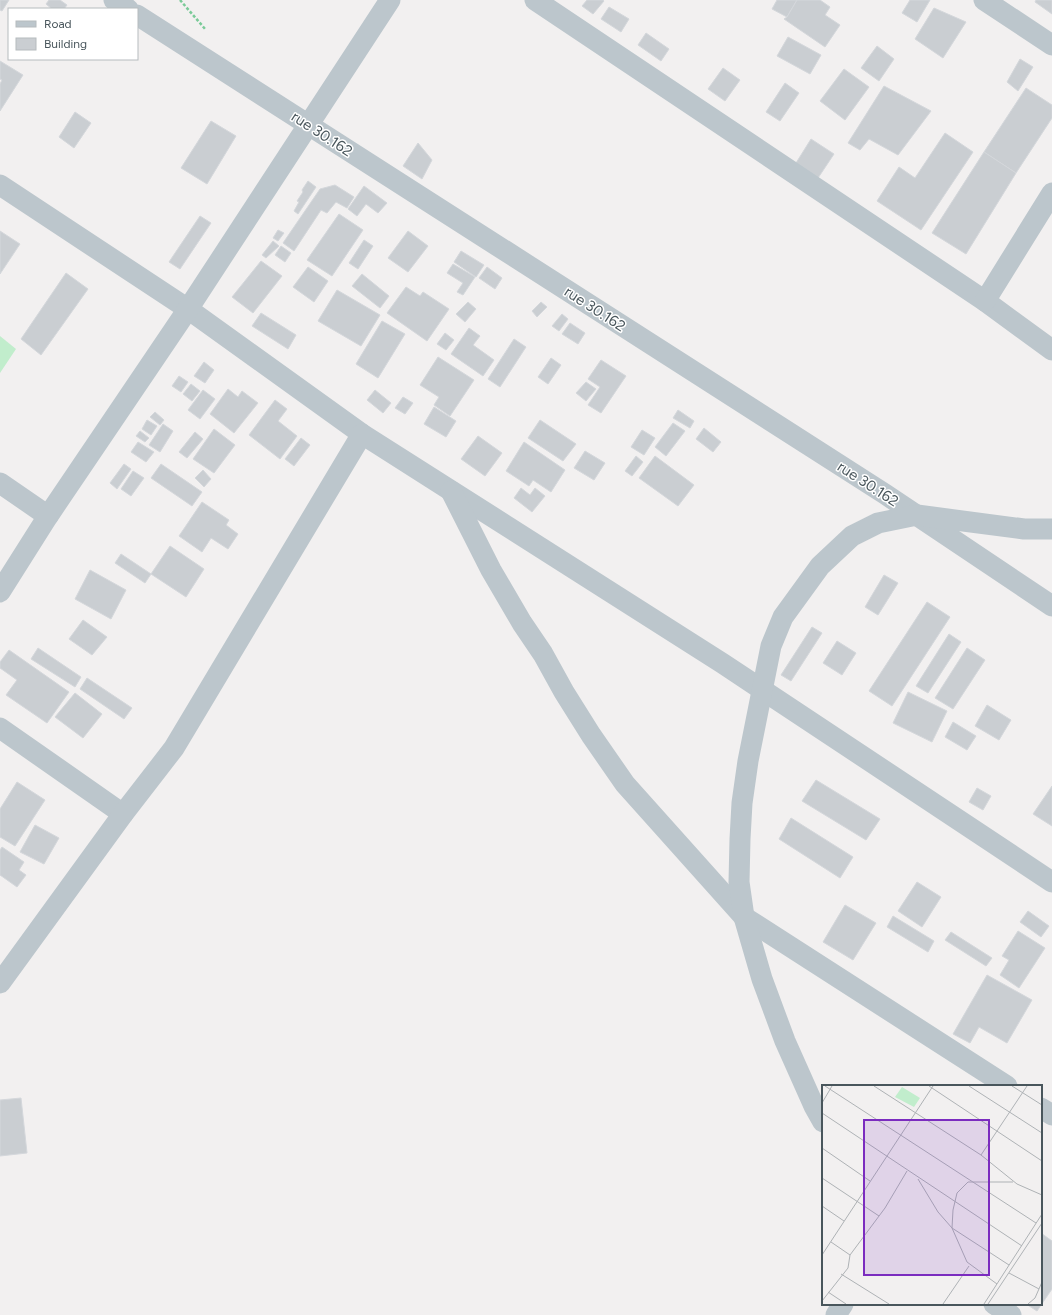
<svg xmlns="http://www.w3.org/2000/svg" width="1052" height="1315" font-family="Figtree,sans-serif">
<rect width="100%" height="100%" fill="#f2f0f0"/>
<path fill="#c1edcc" d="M 0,336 L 16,349 L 0,373 Z"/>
<g fill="#caced2" stroke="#d4d7db">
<path d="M 0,0 L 9,0 L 2,11 L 0,10 Z"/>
<path d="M 49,0 L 60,0 L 67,5 L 64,9 L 52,9 L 46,4 Z"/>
<path d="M 587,0 L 603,0 L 604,1 L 593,14 L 582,6 Z"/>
<path d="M 777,0 L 797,0 L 787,17 L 772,9 Z"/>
<path d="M 797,0 L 820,0 L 830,7 L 825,15 L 840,25 L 825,47 L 784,19 L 787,17 Z"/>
<path d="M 910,0 L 930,0 L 917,22 L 902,13 Z"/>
<path d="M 1036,0 L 1052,0 L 1052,14 L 1035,2 Z"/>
<path d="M 609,7 L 629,19 L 621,32 L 601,19 Z"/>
<path d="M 934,8 L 966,22 L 943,58 L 915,39 Z"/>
<path d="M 646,33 L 669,49 L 661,61 L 638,45 Z"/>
<path d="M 788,37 L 821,55 L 810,74 L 777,56 Z"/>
<path d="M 877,46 L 894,59 L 879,81 L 861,68 Z"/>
<path d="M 1020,59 L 1033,67 L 1018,91 L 1007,82 Z"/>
<path d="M 0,61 L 23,75 L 0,111 L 0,84 L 2,80 L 0,79 Z"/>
<path d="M 723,68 L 740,80 L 725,101 L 708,89 Z"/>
<path d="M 844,69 L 869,87 L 845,120 L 820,101 Z"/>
<path d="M 785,83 L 799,93 L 780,121 L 766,112 Z"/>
<path d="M 884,86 L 931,111 L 898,155 L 869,139 L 860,150 L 848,143 Z"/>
<path d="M 1026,88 L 1052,105 L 1052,118 L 1016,173 L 984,152 Z"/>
<path d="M 75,112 L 91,123 L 74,148 L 59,137 Z"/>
<path d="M 211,121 L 236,136 L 207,184 L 181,168 Z"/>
<path d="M 945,133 L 973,152 L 921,230 L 877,201 L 899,167 L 915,178 Z"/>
<path d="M 811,139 L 834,154 L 818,178 L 796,163 Z"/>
<path d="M 418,143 L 432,160 L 422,179 L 403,166 Z"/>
<path d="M 984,152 L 1016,173 L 966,254 L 932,233 Z"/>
<path d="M 308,181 L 316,187 L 298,214 L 294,211 L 299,202 L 297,201 L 303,192 L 302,190 Z"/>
<path d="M 335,185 L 354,197 L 347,208 L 336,202 L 327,213 L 321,210 L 294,251 L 283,243 L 320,189 Z"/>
<path d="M 364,186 L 387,203 L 378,213 L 366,204 L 357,216 L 348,209 Z"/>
<path d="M 339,214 L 363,230 L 332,276 L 307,260 Z"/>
<path d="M 200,216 L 211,223 L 180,269 L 169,262 Z"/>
<path d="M 278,230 L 284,233 L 278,241 L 273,238 Z"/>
<path d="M 0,231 L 20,244 L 0,274 Z"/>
<path d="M 408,231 L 428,246 L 408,272 L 388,258 Z"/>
<path d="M 364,240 L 373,246 L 358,269 L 349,263 Z"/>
<path d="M 273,241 L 279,246 L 266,258 L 262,255 Z"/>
<path d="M 281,246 L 291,253 L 285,262 L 275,255 Z"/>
<path d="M 461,251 L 484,265 L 476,277 L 454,262 Z"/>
<path d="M 261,261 L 282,276 L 253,313 L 232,297 Z"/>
<path d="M 453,264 L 475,277 L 463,295 L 457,292 L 463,283 L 447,273 Z"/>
<path d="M 308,267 L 328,281 L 314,302 L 293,287 Z"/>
<path d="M 487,267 L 502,278 L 495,289 L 479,278 Z"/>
<path d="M 66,273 L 88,289 L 41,355 L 21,339 Z"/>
<path d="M 362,274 L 389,296 L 380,308 L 352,286 Z"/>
<path d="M 406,287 L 420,296 L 423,292 L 449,309 L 427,341 L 387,313 Z"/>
<path d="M 337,290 L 380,315 L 361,346 L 318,321 Z"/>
<path d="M 468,302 L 476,309 L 465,322 L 456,314 Z"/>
<path d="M 541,302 L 547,307 L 537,317 L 532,311 Z"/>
<path d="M 261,313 L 296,335 L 288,349 L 252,326 Z"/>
<path d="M 562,314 L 568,319 L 559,331 L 552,326 Z"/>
<path d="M 382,321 L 405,334 L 378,378 L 356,364 Z"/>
<path d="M 570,323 L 585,333 L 578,344 L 562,334 Z"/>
<path d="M 469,328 L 480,336 L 473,345 L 494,360 L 483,376 L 451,354 Z"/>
<path d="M 445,333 L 454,340 L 446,350 L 437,344 Z"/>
<path d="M 514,339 L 526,347 L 500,387 L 488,379 Z"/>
<path d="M 438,357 L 474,380 L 450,416 L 434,405 L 439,397 L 420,385 Z"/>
<path d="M 551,358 L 561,365 L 548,384 L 538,377 Z"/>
<path d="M 601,360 L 626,376 L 601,413 L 588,405 L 600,387 L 588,379 Z"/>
<path d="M 204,362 L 214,370 L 205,383 L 194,376 Z"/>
<path d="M 179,376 L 188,382 L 181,392 L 172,386 Z"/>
<path d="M 586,382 L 596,389 L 586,401 L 576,393 Z"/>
<path d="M 191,384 L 200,391 L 192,401 L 183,394 Z"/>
<path d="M 228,389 L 238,397 L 242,391 L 258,403 L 234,433 L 210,414 Z"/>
<path d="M 203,390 L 215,399 L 200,419 L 188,410 Z"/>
<path d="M 375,390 L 391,403 L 383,413 L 367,400 Z"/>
<path d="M 403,397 L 413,403 L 405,414 L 395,408 Z"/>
<path d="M 275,400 L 287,409 L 278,421 L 297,436 L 280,459 L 249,435 Z"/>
<path d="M 434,407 L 456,421 L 446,437 L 424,424 Z"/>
<path d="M 678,410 L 694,421 L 690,428 L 673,418 Z"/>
<path d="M 155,412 L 164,420 L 160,425 L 150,417 Z"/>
<path d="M 147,420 L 157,426 L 151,435 L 142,429 Z"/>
<path d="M 540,420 L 576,444 L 563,461 L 528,438 Z"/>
<path d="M 673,423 L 685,431 L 666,456 L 655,447 Z"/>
<path d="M 163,424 L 173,431 L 160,452 L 149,445 Z"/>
<path d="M 704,428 L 721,442 L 713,452 L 696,439 Z"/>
<path d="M 214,429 L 235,445 L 214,473 L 193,459 Z"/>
<path d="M 642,430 L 655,438 L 644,455 L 631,447 Z"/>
<path d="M 140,431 L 149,438 L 145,442 L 136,436 Z"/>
<path d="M 195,432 L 203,439 L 187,458 L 179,452 Z"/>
<path d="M 478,436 L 502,453 L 485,476 L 461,459 Z"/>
<path d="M 301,438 L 310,445 L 294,466 L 285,459 Z"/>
<path d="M 138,442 L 154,452 L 146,462 L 131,452 Z"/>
<path d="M 524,442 L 565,470 L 551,492 L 533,480 L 529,486 L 506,471 Z"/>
<path d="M 585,451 L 605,463 L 594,480 L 574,468 Z"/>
<path d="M 636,456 L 643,462 L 632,476 L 625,471 Z"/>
<path d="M 655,456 L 694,485 L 678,506 L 639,478 Z"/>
<path d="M 124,464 L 131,469 L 117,489 L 110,483 Z"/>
<path d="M 161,464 L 202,492 L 192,506 L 151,478 Z"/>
<path d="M 203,470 L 211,479 L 204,487 L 195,478 Z"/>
<path d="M 133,471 L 144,478 L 131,496 L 121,489 Z"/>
<path d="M 521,488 L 530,495 L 535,488 L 545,496 L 532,512 L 514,498 Z"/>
<path d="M 202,502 L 229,520 L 226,525 L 238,534 L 228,549 L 211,538 L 202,552 L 179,536 Z"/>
<path d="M 170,546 L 204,569 L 186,597 L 151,574 Z"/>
<path d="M 121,554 L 151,574 L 145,583 L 115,563 Z"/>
<path d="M 90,570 L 126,590 L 111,619 L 75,599 Z"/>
<path d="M 884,575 L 898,583 L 878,615 L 865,607 Z"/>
<path d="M 927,602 L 950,617 L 892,706 L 869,691 Z"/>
<path d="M 83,620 L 107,637 L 92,655 L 69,639 Z"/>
<path d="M 812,627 L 822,633 L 791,681 L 781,675 Z"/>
<path d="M 949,634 L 961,642 L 928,693 L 916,686 Z"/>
<path d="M 837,641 L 856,653 L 842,675 L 823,663 Z"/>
<path d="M 38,648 L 81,677 L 75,687 L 31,659 Z"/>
<path d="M 967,648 L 985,660 L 953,709 L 935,698 Z"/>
<path d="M 9,650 L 69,692 L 47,723 L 6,695 L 17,680 L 0,668 L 0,662 Z"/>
<path d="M 87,678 L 132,708 L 124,719 L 80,689 Z"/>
<path d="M 908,692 L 947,711 L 932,742 L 893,723 Z"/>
<path d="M 75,693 L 102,714 L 83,738 L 55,717 Z"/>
<path d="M 987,705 L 1011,720 L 999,740 L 975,726 Z"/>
<path d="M 953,722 L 976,736 L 967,750 L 945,737 Z"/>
<path d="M 816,780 L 880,819 L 866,840 L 802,801 Z"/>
<path d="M 17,782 L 45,800 L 15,846 L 0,837 L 0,809 Z"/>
<path d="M 1052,786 L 1052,826 L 1033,814 Z"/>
<path d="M 977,788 L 991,796 L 983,810 L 969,802 Z"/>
<path d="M 791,818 L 853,857 L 840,878 L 779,839 Z"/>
<path d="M 35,825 L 59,838 L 44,864 L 20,852 Z"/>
<path d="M 2,847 L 24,862 L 19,870 L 26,875 L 17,887 L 0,875 L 0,850 Z"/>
<path d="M 917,882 L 941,897 L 922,927 L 898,911 Z"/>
<path d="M 845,905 L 876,923 L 853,960 L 823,942 Z"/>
<path d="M 1028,911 L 1049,926 L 1041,937 L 1020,922 Z"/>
<path d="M 893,916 L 934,941 L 928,952 L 887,927 Z"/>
<path d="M 1018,931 L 1045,948 L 1019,988 L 1000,975 L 1009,960 L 1002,956 Z"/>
<path d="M 951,932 L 992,958 L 986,966 L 945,940 Z"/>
<path d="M 987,975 L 1032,1000 L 1007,1043 L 979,1027 L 970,1043 L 953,1034 Z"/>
<path d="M 21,1098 L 27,1153 L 0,1156 L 0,1100 Z"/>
<path d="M 1041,1233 L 1052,1241 L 1052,1289 L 1037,1311 L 1026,1304 L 1041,1304 Z"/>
</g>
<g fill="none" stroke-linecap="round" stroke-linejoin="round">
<path stroke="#7aca98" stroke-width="2.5" stroke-dasharray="3 2" stroke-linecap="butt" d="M 180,0 L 206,30"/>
<g stroke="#bcc6cc" stroke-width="21">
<path d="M 114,0 L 128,9"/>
<path d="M 535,0 L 985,301 L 1052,350"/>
<path d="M 984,0 L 1052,45"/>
<path d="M 137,15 L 885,494 L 1052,606"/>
<path d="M 0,185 L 188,309 L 362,434 L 722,663 L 1052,882"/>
<path d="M 985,301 L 1052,193"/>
<path d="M 0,483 L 48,516"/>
<path d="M 451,491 L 491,570 L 522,623 L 543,654 L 564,692 L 591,735 L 625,784 L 744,917 L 1007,1086"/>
<path d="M 0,592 L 48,516 L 188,309 L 390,0"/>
<path d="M 0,728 L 123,814"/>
<path d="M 0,983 L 123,814 L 174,748 L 362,434"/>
<path d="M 1041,1108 L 1052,1115"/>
<path d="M 823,1122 L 814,1106 L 785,1041 L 762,979 L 744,917 L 739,882 L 740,839 L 742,803 L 748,761 L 771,646 L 783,617 L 820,566 L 852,536 L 878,523 L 917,515 L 1024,529 L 1052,529"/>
<path d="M 994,1304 L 1011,1315"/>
<path d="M 836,1315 L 843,1304"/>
</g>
</g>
<g text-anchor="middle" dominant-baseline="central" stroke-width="3" stroke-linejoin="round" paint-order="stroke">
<g font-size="15" fill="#49565c" stroke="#fff">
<text transform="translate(322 134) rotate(33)">rue 30.162</text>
<text transform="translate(595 309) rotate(33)">rue 30.162</text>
<text transform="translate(868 484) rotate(33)">rue 30.162</text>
</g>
</g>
<g transform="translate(822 1085)">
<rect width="220" height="220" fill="#f2f0f0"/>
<path d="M 80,2 L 98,13 L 92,22 L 73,12 Z" fill="#c1edcc"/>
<path fill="none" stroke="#aeb2b5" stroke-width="1" d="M 3,1 L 214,138M 52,1 L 159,70 L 195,99 L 220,110M 107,1 L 220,76M 147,1 L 220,48M 190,1 L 220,20M 0,18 L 10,1M 0,28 L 200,161M 0,63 L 48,96M 159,70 L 205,1M 0,93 L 57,131M 96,94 L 116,127 L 130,143 L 187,180M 0,121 L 22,136M 9,157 L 28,170M 0,170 L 111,1M 187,188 L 217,204M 19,189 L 67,219M 175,199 L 145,177 L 130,143 L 131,125 L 135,108 L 146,97 L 191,97M 6,207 L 24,219M 0,216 L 26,183 L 28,170 L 63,123 L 85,86M 121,219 L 147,181M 162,219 L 220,129M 166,219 L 220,138M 206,219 L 213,213 L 220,197"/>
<path fill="#7b2cbf" fill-opacity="0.15" stroke="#7b2cbf" stroke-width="2" d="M 42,35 L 167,35 L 167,190 L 42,190 Z"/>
<rect width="220" height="220" fill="none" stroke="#49565c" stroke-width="2"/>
</g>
<rect x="8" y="8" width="130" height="52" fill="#ffffff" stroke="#b6bbbe"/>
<rect x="16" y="21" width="20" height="6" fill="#bcc6cc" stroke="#b6bbbe"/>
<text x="44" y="28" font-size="12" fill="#49565c">Road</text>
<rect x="16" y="38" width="20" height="12" fill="#caced2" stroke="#b6bbbe"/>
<text x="44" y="48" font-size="12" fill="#49565c">Building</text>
</svg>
